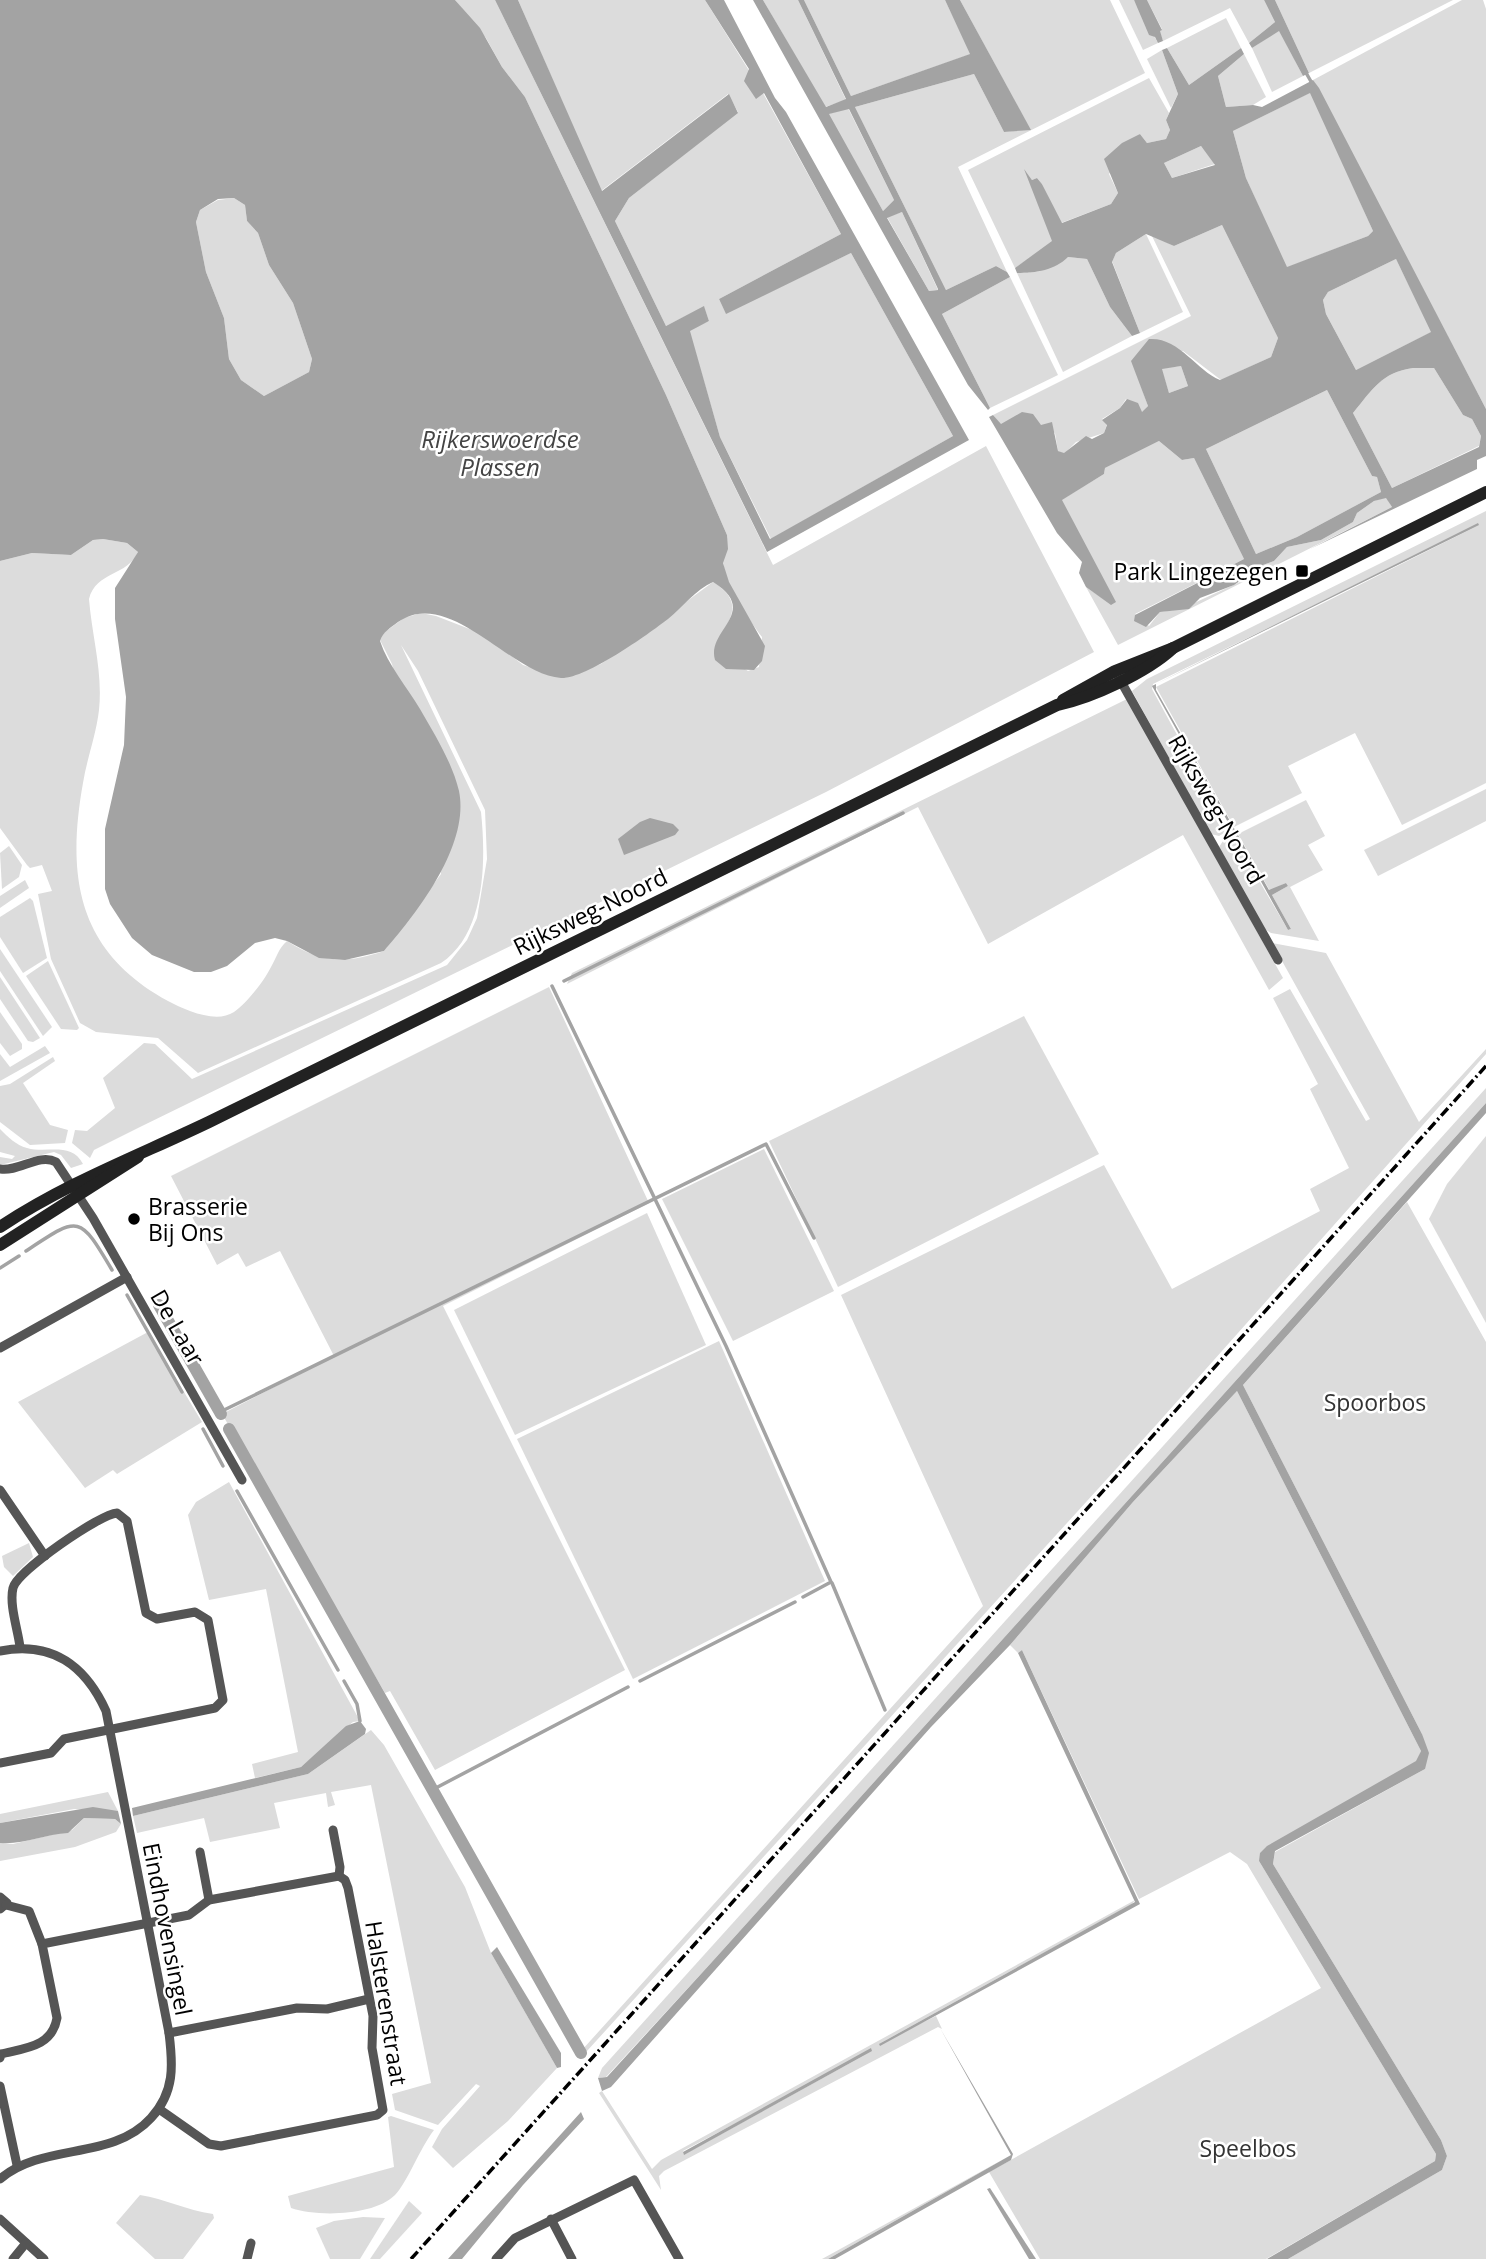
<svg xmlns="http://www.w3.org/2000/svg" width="1486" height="2259" font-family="'Open Sans',sans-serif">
<rect width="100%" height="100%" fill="#fff"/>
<g fill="#dcdcdc" fill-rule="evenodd">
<path d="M 455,0 L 495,0 L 773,565 L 986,446 L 1094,652 L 826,792 L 140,1127 L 94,1150 L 90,1158 L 72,1143 L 75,1130 L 87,1131 L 115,1108 L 103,1078 L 144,1043 L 155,1044 L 192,1079 L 447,965 L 467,940 L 477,918 L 487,859 L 485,810 L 418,671 L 401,645 L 481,812 C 486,860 486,933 441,963 L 198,1073 L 158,1038 L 96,1032 L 80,1023 L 51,959 L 38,894 L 52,891 L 42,865 L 30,868 L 27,865 L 0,828 L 0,561 L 32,553 L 71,555 L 93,540 L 103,539 L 127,543 L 138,552 C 128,576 96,571 89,599 C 92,637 103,672 99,710 C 96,736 87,758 83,783 C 66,878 78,952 168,1001 C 185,1010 216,1024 234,1012 C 247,1003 264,981 271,967 C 277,957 278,949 287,941 C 321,963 346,964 384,951 L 441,874 L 392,664 L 380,640 L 382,634 L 404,618 L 421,613 L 436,616 L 485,635 L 523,665 L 564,678 L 601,664 L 713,582 C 748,604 727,621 715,649 L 748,671 L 759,667 L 762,637 C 747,617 726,587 723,562 C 722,554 728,545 727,535 L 666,395 L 525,97 L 502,67 L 486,38 Z"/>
<path d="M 518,0 L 705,0 L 763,93 L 841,234 L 719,299 L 726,313 L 851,253 L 953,436 L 771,539 L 720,437 L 689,330 L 709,321 L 704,307 L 666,326 L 615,221 L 629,198 L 738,112 L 728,94 L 601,191 Z"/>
<path d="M 763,0 L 798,0 L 846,100 L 825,107 Z"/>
<path d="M 804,0 L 945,0 L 971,54 L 851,96 Z"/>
<path d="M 960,0 L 1110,0 L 1145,73 L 958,167 L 1007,272 L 996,266 L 946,290 L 855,107 L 974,74 L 1004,132 L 1030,129 Z"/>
<path d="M 1119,0 L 1134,0 L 1158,43 L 1143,50 Z"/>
<path d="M 1147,0 L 1264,0 L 1275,22 L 1249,43 L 1230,8 L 1163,41 L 1159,31 L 1162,29 Z"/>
<path d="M 1275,0 L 1453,0 L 1309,73 Z"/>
<path d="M 1462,0 L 1483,0 L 1486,9 L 1486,409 L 1313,80 Z"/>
<path d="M 1226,18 L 1241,48 L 1189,85 L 1167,48 Z"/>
<path d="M 1279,30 L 1303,76 L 1272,92 L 1252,48 Z"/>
<path d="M 1162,50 L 1178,94 L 1171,108 L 1147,59 Z"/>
<path d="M 1244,54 L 1266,97 L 1253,105 L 1226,107 L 1218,76 Z"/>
<path d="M 1149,78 L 1169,113 L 1166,120 L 1170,130 L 1166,139 L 1147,143 L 1140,134 L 1109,174 L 1118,193 L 1111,204 L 1061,223 L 1042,184 L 1037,178 L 1032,180 L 1026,172 L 1053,242 L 1015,268 L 968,170 Z"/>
<path d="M 1311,92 L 1373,231 L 1368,236 L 1286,268 L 1246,178 L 1233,131 Z"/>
<path d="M 848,108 L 894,200 L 883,211 L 828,114 Z"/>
<path d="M 1201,146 L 1215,164 L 1172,178 L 1164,163 Z"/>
<path d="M 234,198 L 245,205 L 247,221 L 258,233 L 269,265 L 293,303 L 312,359 L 309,372 L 264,396 L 241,380 L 229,359 L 224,318 L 206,272 L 196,222 L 200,210 L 218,200 Z"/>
<path d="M 902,212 L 938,290 L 929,291 L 887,217 Z"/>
<path d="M 1222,225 L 1278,338 L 1271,357 L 1221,380 L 1183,351 L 1132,361 L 1148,406 L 1142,413 L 1126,399 L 1120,408 L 1102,419 L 1107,424 L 1104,433 L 1076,442 L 1064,454 L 1058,451 L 1055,433 L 1041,425 L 1000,424 L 993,415 L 1191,316 L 1151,234 L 1174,246 Z"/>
<path d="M 1146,234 L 1183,312 L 1140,333 L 1112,261 L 1116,253 Z"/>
<path d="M 1068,257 L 1087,259 L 1110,307 L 1132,336 L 1063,372 L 1017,273 L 1028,273 Z"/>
<path d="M 1396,259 L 1432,332 L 1356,370 L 1326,314 L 1323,300 L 1328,292 Z"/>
<path d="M 1010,277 L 1058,375 L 990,408 L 942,314 Z"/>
<path d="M 1181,366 L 1188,386 L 1169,393 L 1161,368 Z"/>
<path d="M 1413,368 L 1434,368 L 1463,415 L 1472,419 L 1481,436 L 1479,446 L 1392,488 L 1353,413 C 1372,390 1382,372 1413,368 Z"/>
<path d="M 1327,390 L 1372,476 L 1377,477 L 1381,492 L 1297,537 L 1256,554 L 1206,449 Z"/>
<path d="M 1159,441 L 1182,460 L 1194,458 L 1244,559 L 1135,614 L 1149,626 L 1160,612 L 1181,609 L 1240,582 L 1263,565 L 1274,561 L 1287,547 L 1321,540 L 1353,522 L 1357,513 L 1374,501 L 1386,497 L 1392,507 L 1118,645 L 1086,587 L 1111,604 L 1061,500 L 1104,474 L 1105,468 Z"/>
<path d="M 1486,511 L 1486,783 L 1402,825 L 1355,733 L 1288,766 L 1302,793 L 1234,827 L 1156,687 L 1479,525 L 1153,684 L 1152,689 L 1229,830 L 1219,836 L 1211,834 L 1132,691 L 1147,679 Z"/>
<path d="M 1127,699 L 1283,978 L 1269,990 L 1183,835 L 988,944 L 918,807 L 567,984 L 572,973 Z"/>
<path d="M 1486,789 L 1486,821 L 1378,876 L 1364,850 Z"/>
<path d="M 1306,800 L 1325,836 L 1308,845 L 1323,870 L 1290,887 L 1319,941 L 1271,933 L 1263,928 L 1219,847 L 1223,841 L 1233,836 L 1288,930 L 1291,929 L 1272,895 L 1288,886 L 1286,883 L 1270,891 L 1238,834 Z"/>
<path d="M 9,846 L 22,865 L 19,877 L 2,889 L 0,853 Z"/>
<path d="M 25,880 L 29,888 L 0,908 L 0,896 Z"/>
<path d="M 30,898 L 33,901 L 47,958 L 23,973 L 0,937 L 0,917 Z"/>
<path d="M 1272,943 L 1326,953 L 1419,1122 L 1486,1049 L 1486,1054 L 1157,1424 L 587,2051 L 582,2050 L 983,1606 L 841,1295 L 1104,1165 L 1172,1289 L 1320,1211 L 1310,1189 L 1349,1168 L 1310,1089 L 1318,1084 L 1273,998 L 1290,989 L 1366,1121 L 1370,1119 Z"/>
<path d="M 0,949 L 52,1027 L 43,1036 L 0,971 Z"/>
<path d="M 48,961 L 79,1028 L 77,1030 L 61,1029 L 26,976 Z"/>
<path d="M 0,977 L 40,1038 L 33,1042 L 28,1041 L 0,999 Z"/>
<path d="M 549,987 L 649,1203 L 443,1306 L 625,1670 L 435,1770 L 390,1691 L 385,1693 L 222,1414 L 334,1356 L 280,1251 L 246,1267 L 238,1253 L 217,1265 L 171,1176 Z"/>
<path d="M 0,1012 L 22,1044 L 22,1049 L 10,1056 L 0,1043 Z"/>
<path d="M 1024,1016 L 1099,1154 L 838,1287 L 769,1141 Z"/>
<path d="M 45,1046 L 50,1053 L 0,1081 L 0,1054 L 10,1067 Z"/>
<path d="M 53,1057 L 55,1061 L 23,1083 L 50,1125 L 68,1130 L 65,1143 L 30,1145 L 0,1122 L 0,1086 L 10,1084 Z"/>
<path d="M 1486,1088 L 1486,1103 L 711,1963 L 606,2077 L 598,2078 L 602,2068 Z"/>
<path d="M 0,1129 C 8,1137 16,1145 27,1148 C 47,1154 71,1141 83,1164 L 71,1168 L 61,1155 L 54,1152 L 0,1165 L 0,1157 L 12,1159 L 15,1156 L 0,1152 Z"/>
<path d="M 1486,1136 L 1486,1323 L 1429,1219 L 1447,1184 Z"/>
<path d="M 764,1149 L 834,1291 L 733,1341 L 662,1199 Z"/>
<path d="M 1407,1202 L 1486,1342 L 1486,2259 L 1288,2259 L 1442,2170 L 1447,2156 L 1441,2140 L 1273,1864 L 1275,1852 L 1425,1769 L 1422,1734 L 1243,1385 Z"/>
<path d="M 647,1213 L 706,1345 L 515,1435 L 454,1310 Z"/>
<path d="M 148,1332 L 202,1422 L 117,1474 L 113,1470 L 85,1488 L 18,1402 Z"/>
<path d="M 719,1341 L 825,1581 L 633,1679 L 517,1439 Z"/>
<path d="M 1237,1391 L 1421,1751 L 1417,1761 L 1259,1861 L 1436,2154 L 1435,2161 L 1266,2259 L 1040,2259 L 989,2172 L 1321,1988 L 1247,1864 L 1230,1852 L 1139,1899 L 1022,1650 L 1018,1653 L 1010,1645 L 1133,1502 Z"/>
<path d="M 229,1482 L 360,1721 L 353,1722 L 301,1767 L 255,1778 L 252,1764 L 298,1752 L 266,1589 L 209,1600 L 188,1515 L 196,1502 Z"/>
<path d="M 29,1543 L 33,1557 L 13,1576 L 4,1567 L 2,1556 Z"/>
<path d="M 371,1730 L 384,1745 L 465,1887 L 491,1953 L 557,2068 L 508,2121 L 453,2168 L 432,2147 L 442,2129 L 480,2086 L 476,2084 L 438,2125 L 395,2110 L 392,2094 L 431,2083 L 371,1785 L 331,1792 L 335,1805 L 328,1807 L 326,1793 L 274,1803 L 280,1828 L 210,1842 L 204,1818 L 137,1833 L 133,1816 L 308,1774 Z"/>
<path d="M 108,1792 L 118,1811 L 74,1809 L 0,1823 L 0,1814 Z"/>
<path d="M 84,1818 L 115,1819 L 121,1824 L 116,1832 L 75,1847 L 0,1861 L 0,1843 L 13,1844 L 72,1830 Z"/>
<path d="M 1135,1900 L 1132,1904 L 879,2044 L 936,2016 L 942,2029 L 938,2027 L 664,2171 L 659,2176 L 661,2190 L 599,2093 L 602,2091 L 652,2169 L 661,2160 ZM 872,2051 L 685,2154 L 684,2154 L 683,2151 Z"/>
<path d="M 391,2116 L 434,2130 C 420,2148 407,2183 395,2195 C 374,2216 317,2217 291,2208 L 288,2196 L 394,2167 L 388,2117 Z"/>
<path d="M 1011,2155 L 828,2259 L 822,2259 Z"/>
<path d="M 140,2195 C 165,2199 186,2210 213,2214 L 214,2218 L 183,2259 L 155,2259 L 116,2223 Z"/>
<path d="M 409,2201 L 422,2213 L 380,2259 L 370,2259 Z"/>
<path d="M 363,2217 L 385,2218 L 360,2259 L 330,2259 L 316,2228 L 334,2221 Z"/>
</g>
<g fill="#a3a3a3" fill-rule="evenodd">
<path d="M 0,0 L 455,0 L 480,28 L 502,67 L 525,97 L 666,395 L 727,535 L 728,549 L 723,563 L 729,582 L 765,646 L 762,661 L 754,670 L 726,669 L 715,660 C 706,630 761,612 713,582 C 696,589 682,608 668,619 C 647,635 586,679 561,678 C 511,675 450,586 398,622 C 390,628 383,632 380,641 C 388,665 407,687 420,709 C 435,735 452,762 459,791 C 470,845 417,913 384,951 L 345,960 L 319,958 L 287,941 L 275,938 L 255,943 L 227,966 L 211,972 L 194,972 L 152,955 L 132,938 L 110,904 L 105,889 L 105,829 L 124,745 L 126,697 L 115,619 L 115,588 L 138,552 L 127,543 L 103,539 L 93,540 L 71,555 L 32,553 L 0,561 ZM 234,198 L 245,205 L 247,221 L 258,233 L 269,265 L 293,303 L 312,359 L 309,372 L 264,396 L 241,380 L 229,359 L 224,318 L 206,272 L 196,222 L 200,210 L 218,199 Z"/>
<path d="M 495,0 L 518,0 L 602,191 L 729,94 L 738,113 L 629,198 L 615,221 L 666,326 L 704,306 L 709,321 L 690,331 L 720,437 L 770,539 L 953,436 L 851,253 L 726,314 L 719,299 L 841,234 L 764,93 L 756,99 L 744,81 L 749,69 L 705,0 L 724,0 L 775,98 L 786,112 L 969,440 L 767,552 Z"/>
<path d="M 753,0 L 763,0 L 826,107 L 846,99 L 798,0 L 804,0 L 851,96 L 970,54 L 945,0 L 960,0 L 1031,130 L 1004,132 L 974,74 L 855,107 L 946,290 L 996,266 L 1007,272 L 1010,277 L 942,314 L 990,408 L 988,410 L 968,385 ZM 849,109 L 894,200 L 883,211 L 829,114 ZM 902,212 L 938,289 L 938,290 L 929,291 L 887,218 Z"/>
<path d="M 1134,0 L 1147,0 L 1162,30 L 1160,31 L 1163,41 L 1158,43 L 1155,37 L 1149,35 Z"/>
<path d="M 1264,0 L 1275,0 L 1309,73 L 1303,76 L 1279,31 L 1252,48 L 1249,43 L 1275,22 Z"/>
<path d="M 1167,48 L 1189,85 L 1241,48 L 1244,54 L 1218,76 L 1226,107 L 1253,105 L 1262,107 L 1313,80 L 1319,88 L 1486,409 L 1486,456 L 1477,460 L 1477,469 L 1310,549 L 1392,507 L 1386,498 L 1374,501 L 1357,513 L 1353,522 L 1321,540 L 1287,547 L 1274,561 L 1263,565 L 1234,585 L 1200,598 L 1189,609 L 1160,612 L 1146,627 L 1134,621 L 1135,615 L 1244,559 L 1194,458 L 1182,460 L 1159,441 L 1105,468 L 1104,474 L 1062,500 L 1116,602 L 1111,605 L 1086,587 L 1079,573 L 1082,562 L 1057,533 L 989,417 L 993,415 L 1001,424 L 1022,412 L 1033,414 L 1041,425 L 1052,422 L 1058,451 L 1064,453 L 1086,436 L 1092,439 L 1104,433 L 1107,425 L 1102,420 L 1120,408 L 1127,399 L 1138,403 L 1142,412 L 1148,406 L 1131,361 L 1149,339 C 1179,337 1196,370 1220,380 L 1271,357 L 1278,338 L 1222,225 L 1174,246 L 1146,234 L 1116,253 L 1112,262 L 1140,333 L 1132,336 L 1110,307 L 1087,259 L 1068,257 C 1055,270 1036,273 1017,273 L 1015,268 L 1052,241 L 1024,169 L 1032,180 L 1037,178 L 1042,184 L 1062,223 L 1111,204 L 1118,193 L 1104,159 L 1122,143 L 1140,134 L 1147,143 L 1166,139 L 1170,130 L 1166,120 L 1178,94 L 1162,50 ZM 1310,93 L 1373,231 L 1368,236 L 1287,267 L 1246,178 L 1233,131 ZM 1201,146 L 1215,165 L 1172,178 L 1164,163 ZM 1396,259 L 1431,332 L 1356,370 L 1326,314 L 1323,300 L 1328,292 ZM 1181,366 L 1188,386 L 1169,393 L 1162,369 ZM 1413,368 L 1434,368 L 1463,415 L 1472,419 L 1481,436 L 1479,447 L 1392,488 L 1353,413 C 1372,390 1382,372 1413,368 ZM 1327,390 L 1372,476 L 1377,477 L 1381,492 L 1297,537 L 1256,554 L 1206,449 Z"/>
<path d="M 1478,523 L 1479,525 L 1156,684 L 1156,690 L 1269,890 L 1286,883 L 1288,886 L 1272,895 L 1291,929 L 1288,930 L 1152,686 Z"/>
<path d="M 650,818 L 673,824 L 679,830 L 675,835 L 624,855 L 618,839 L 640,822 Z"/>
<path d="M 1486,1103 L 1486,1113 L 1243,1385 L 1422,1734 L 1429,1753 L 1425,1769 L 1275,1851 L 1273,1864 L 1441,2140 L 1447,2156 L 1442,2170 L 1288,2259 L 1267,2259 L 1435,2161 L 1436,2154 L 1259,1861 L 1260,1853 L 1267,1846 L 1416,1761 L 1421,1751 L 1237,1391 L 1133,1502 L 1010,1645 L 931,1727 L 611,2087 L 602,2091 L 598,2078 L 607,2077 L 711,1963 Z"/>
<path d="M 1022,1650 L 1140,1904 L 880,2046 L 879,2044 L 1135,1902 L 1018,1653 Z"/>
<path d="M 360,1721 L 366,1729 L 365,1734 L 308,1774 L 133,1816 L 132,1808 L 301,1767 L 346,1726 Z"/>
<path d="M 93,1807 L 118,1811 L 121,1824 L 115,1819 L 84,1818 L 68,1833 C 45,1834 23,1845 0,1843 L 0,1823 Z"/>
<path d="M 497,1947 L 561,2053 L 561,2067 L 557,2068 L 491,1953 Z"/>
<path d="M 940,2028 L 1013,2154 L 1011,2160 L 835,2259 L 828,2259 L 1011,2155 Z"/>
<path d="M 871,2048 L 872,2051 L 684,2155 L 683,2152 Z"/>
<path d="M 581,2112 L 584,2119 L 523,2185 L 462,2259 L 448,2259 Z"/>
<path d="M 990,2188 L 1036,2259 L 1029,2259 L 987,2189 Z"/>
</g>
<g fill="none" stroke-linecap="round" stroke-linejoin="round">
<g stroke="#a3a3a3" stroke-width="3.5">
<path d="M 1305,71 L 1313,85"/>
<path d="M 564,981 L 903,813"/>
<path d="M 552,986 L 726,1346 L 831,1582 L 803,1597"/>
<path d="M 26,1251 C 79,1216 79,1214 112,1270"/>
<path d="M 0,1268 L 19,1256"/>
<path d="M 127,1295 L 182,1392"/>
<path d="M 220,1412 L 766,1144 L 814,1238"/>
<path d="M 203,1429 L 223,1466"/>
<path d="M 237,1491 L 338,1670"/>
<path d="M 832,1583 L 885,1710"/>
<path d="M 344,1681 L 357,1704 L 360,1721"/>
<path d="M 640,1681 L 795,1602"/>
<path d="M 432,1790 L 628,1687"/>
</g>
<g stroke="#a3a3a3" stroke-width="12">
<path d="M 159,1305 L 221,1414"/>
<path d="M 229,1429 L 581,2053"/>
</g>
<g stroke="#555" stroke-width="9">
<path d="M 1119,678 L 1278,960"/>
<path d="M 0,1169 C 19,1172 39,1153 56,1162 L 93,1218 L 242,1480"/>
<path d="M 0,1348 L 127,1277"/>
<path d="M 0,1490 L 45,1556"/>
<path d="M 0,1651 C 52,1641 85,1665 106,1711 L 169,2033 C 173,2065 175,2092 151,2118 C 112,2161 44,2142 0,2179"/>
<path d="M 0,1763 L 51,1753 L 64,1739 L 215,1708 L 223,1700 L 208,1620 L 195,1612 L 157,1619 L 146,1613 L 127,1521 L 117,1513 C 100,1514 17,1571 13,1588 C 9,1605 18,1630 20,1647"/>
<path d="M 333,1830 L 340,1867 L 339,1876"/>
<path d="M 200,1852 L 209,1900"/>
<path d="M 0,1897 L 7,1903 L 0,1909"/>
<path d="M 6,1905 L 29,1911 L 42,1944"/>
<path d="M 169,2033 L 297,2008 L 327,2009 L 369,1999"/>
<path d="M 0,2058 L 1,2054 C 25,2048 52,2047 57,2018 L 42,1944 L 189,1915 L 209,1900 L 339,1876"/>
<path d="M 0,2086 L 17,2165"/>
<path d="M 159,2109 L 209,2144 L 221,2146 L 377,2115 L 383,2110 L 372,2048 L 373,2016 L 348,1888 L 345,1880 L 339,1876"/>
<path d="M 0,2219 L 44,2259"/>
<path d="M 551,2219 L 572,2259"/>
<path d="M 13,2259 L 26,2243"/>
<path d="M 247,2259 L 251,2243"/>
<path d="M 496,2259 L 515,2238 L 634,2180 L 679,2259"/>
</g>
<g stroke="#222" stroke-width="12">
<path d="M 1063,700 L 1115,671 L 1173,648 L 1486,492"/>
<path d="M 0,1227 C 66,1183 138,1156 209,1122 L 1057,705 C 1092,698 1147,672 1173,648"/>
<path d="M 0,1245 L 138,1157"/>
</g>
<path stroke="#000" stroke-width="3.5" stroke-dasharray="10 3.5 2 3.5" stroke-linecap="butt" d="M 411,2259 L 1486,1066"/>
</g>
<g fill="#000" stroke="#fff" stroke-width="2.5">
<rect x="1295" y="564" width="14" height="14" rx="3.5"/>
<circle cx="134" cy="1219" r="7"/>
</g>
<g text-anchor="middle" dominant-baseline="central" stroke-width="5" stroke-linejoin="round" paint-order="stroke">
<g font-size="23" fill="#000" stroke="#fff" text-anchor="end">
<text x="1288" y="571">Park Lingezegen</text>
<text x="148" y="1206" text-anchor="start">Brasserie<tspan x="148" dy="26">Bij Ons</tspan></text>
</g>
<g font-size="23" fill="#000" stroke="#fff">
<text transform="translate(1217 809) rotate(60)">Rijksweg-Noord</text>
<text transform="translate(590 911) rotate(-26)">Rijksweg-Noord</text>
<text transform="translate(178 1327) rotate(60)">De Laar</text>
<text transform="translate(168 1929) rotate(79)">Eindhovensingel</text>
<text transform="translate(387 2003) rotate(81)">Halsterenstraat</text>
</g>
<g font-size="23" fill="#333" stroke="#fff">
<text x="1375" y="1402">Spoorbos</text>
<text x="1248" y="2148">Speelbos</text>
</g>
<g font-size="24" font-style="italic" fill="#444" stroke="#fff">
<text x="500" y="438">Rijkerswoerdse<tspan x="500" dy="28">Plassen</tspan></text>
</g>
</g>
</svg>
